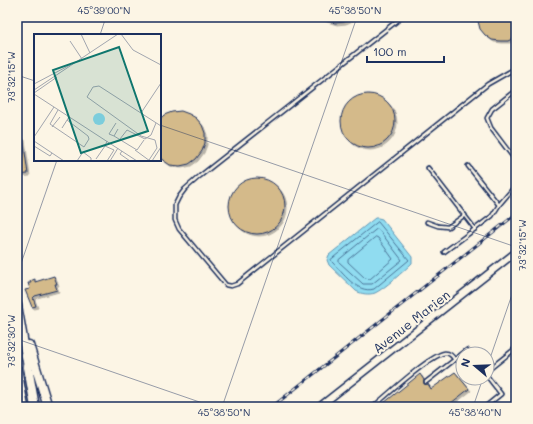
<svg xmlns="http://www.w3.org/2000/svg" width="533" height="424" font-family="Mali,sans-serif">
<defs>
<filter id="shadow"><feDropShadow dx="2" dy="2" stdDeviation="0" flood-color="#0004"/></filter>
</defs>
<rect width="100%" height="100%" fill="#fcf5e5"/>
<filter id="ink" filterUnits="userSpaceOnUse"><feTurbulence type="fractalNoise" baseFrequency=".025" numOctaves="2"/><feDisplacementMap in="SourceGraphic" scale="8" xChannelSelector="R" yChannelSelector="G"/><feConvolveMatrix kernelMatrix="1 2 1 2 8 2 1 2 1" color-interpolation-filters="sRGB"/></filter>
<g filter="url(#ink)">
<path fill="#90dcf0" stroke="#6197b6" d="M 375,218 L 378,218 L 382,219 L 412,257 L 412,263 C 405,270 384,289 375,293 C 369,295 361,294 356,291 L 329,265 L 327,260 L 329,255 Z"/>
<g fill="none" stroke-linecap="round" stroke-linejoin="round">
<g stroke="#4a7498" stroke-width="1">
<path d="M 378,222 L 409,260 L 374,289 C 357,294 343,273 332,262 L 331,260 Z"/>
<path d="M 377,229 L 379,230 L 402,260 L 372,284 L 363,284 L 339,262 L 339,260 Z"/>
<path d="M 376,237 L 378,238 L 393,259 L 370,279 L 365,278 L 348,262 L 348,260 Z"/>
</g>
</g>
<g fill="#d4ba8a" stroke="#1b2f5e" filter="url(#shadow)">
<path d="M 319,17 L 356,17 L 344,22 L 335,23 L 319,18 Z"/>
<path d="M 477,17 L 516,17 L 516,37 L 508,41 L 500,41 L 492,40 L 485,35 L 480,29 Z"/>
<circle cx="368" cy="121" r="27"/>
<path d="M 181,111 L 189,114 L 196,118 L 202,125 L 205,133 L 205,143 L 202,151 L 196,159 L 189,164 L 180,166 L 170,165 L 160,158 L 160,119 L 164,115 L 172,112 Z"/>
<path d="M 23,138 L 28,174 L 17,175 L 17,139 Z"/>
<circle cx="257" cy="206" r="28"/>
<path d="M 54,276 L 57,284 L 55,284 L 57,290 L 35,296 L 33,298 L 36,306 L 32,307 L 25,290 L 30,289 L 28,283 L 31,283 L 30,281 L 35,279 L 35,282 Z"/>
<path d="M 455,372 L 469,389 L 446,407 L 379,407 L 420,374 L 424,380 L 424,384 L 428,384 L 431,389 Z"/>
</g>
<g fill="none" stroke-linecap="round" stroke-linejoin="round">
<defs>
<g id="service">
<path d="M 402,17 L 200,176 L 185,189 L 179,197 L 175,205 L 175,220 L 179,229 L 226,285 L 231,286 L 237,284 L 488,84 L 516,68"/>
<path d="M 516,90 L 492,109 L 487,118 L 491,128 L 516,161"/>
<path d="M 428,168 L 475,229 L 492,216 L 499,205 L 468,166"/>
<path d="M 499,205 L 516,185"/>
<path d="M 427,222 L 438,226 L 448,227 L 465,215"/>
<path d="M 444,252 L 475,229"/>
<path d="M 487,371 L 516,348"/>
<path d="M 426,382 L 467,350 L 470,354"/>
<path d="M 373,407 C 386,396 430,355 445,353 C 450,353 452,356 455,360"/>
<path d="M 485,407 L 501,394 L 487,376"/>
</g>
<path id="tertiary" d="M 319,407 L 516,252"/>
<g id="primary">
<path d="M 17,305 L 35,407"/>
<path d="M 29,345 L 48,407"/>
<path d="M 17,369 L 24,407"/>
</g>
</defs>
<use href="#service" stroke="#1b2f5e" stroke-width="5.5"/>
<use href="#tertiary" stroke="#1b2f5e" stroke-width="9"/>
<use href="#primary" stroke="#1b2f5e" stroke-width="11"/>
<use href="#service" stroke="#fcf5e5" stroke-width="2.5"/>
<use href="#tertiary" stroke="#fcf5e5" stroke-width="6"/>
<use href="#primary" stroke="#fcf5e5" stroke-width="8"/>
<defs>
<path id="rail" d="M 272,407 L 516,214"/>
</defs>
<use href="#rail" stroke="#1b2f5e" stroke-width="3"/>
<use href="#rail" stroke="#fcf5e5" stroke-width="1.5" stroke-dasharray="4.5" stroke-linecap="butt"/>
</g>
</g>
<path fill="none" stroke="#1b2f5e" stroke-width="1" stroke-opacity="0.45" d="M 100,35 L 106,17M 17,75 L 35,81M 160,125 L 516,247M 17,275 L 57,160M 17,339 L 214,407M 487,367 L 516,283M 222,407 L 357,17M 473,407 L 483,378"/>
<g text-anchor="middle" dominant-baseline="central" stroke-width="4" stroke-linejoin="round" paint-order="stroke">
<g font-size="13" fill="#1b2f5e" stroke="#fcf5e5">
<text transform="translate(411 321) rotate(-38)">Avenue Marien</text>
</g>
</g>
<g transform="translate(34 34)">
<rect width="127" height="127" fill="#fcf5e5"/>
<path d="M59 85a6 6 0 1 1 12 0a6 6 0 1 1-12 0Z" fill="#90dcf0"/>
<path fill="none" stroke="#a2a6af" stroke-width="1" d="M 47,0 L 56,19M 87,0 L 99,16 L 127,31M 36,7 L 48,25M 0,50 L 36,31M 0,56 L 84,0M 0,59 L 23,43M 0,60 L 103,127M 24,76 L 16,90 L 50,113 L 55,105 L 54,102 L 33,86M 107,79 L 127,49M 82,89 L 75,100 L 80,102 L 84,95M 18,93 L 26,83M 28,94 L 35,83M 80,102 L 103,116 L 110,106M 0,103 L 20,73M 86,105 L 93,96 L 111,105 L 117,101 L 122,89M 0,107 L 30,127M 0,112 L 16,122 L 18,119M 101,116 L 116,127M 88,117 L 86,120 L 96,127M 62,125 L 71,112M 115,126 L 123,114 L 121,106 L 107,102 L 53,63 L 59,53 L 65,52 L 127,92M 43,127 L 49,118 L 57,124 L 57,127M 73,127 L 80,116 L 71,112 L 73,107M 76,127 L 84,114M 118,127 L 127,113"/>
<path fill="#0f766e" fill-opacity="0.15" stroke="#0f766e" stroke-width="2" d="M 85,13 L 114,97 L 47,119 L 19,36 Z"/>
<rect width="127" height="127" fill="none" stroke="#1b2f5e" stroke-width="2"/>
</g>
<rect width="533" height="424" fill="none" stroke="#fcf5e5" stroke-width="44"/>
<g transform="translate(475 366) rotate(289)"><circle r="19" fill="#fcf5e5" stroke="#a2a6af"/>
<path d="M0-3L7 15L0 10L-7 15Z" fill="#1b2f5e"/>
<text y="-6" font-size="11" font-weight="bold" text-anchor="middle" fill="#1b2f5e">N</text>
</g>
<path d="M367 56v6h77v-6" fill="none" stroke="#1b2f5e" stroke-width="2"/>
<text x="373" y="56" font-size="12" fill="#1b2f5e" stroke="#fcf5e5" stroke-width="3" paint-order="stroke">100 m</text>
<rect x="22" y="22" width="489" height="380" fill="none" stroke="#1b2f5e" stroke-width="1.5"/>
<g font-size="10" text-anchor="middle" fill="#1b2f5e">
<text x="104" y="14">45°39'00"N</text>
<text x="355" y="14">45°38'50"N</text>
<text transform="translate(11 77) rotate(-90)" y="4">73°32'15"W</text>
<text transform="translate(522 245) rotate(-90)" y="4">73°32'15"W</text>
<text transform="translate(11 341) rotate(-90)" y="4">73°32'30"W</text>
<text x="224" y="416">45°38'50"N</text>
<text x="475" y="416">45°38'40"N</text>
</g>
</svg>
